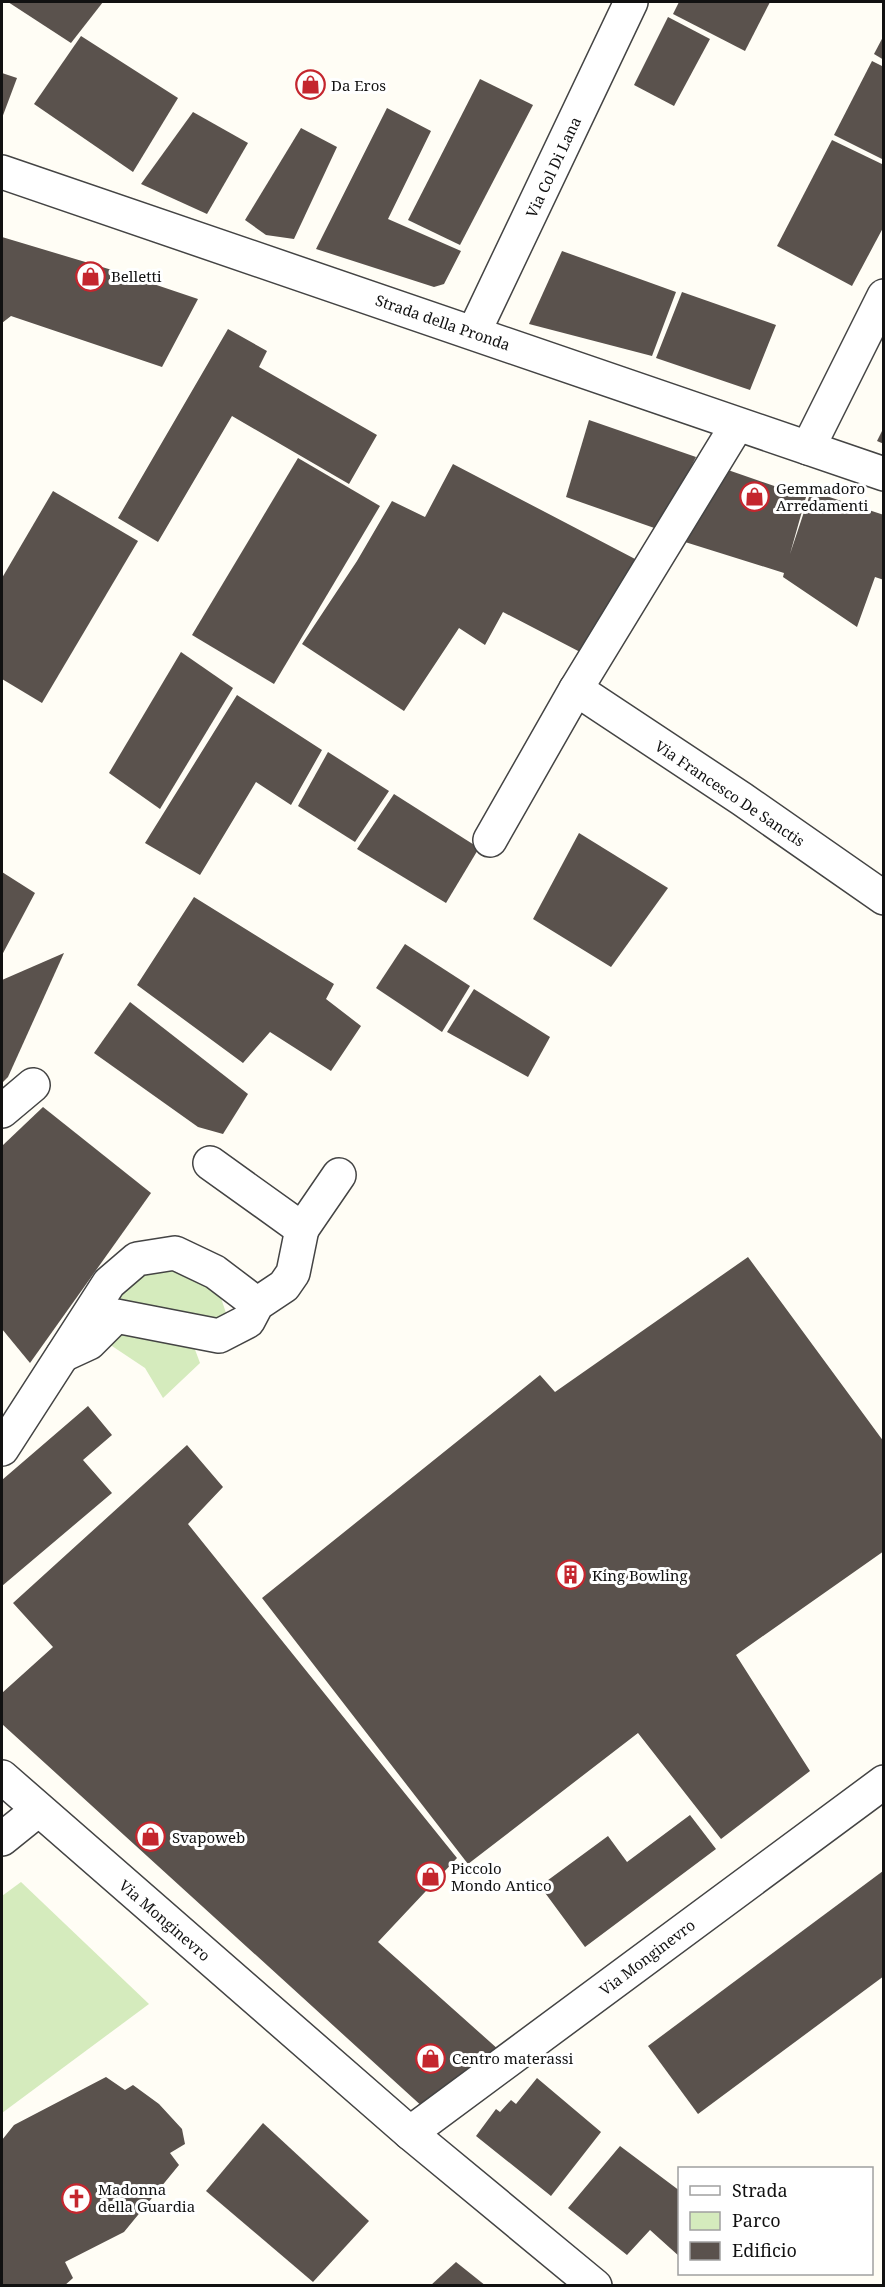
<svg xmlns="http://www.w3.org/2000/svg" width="885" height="2287" font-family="'Noto Serif',serif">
<rect width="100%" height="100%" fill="#fffdf5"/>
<g fill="#d5ebbd">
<path d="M 168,1265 L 187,1271 L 220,1295 L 227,1316 L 205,1323 L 107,1304 L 132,1275 Z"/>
<path d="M 128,1324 L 190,1336 L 200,1363 L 163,1398 L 145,1368 L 103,1340 Z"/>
<path d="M 21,1882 L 149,2004 L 2,2113 L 2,1896 Z"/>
</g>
<g fill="#5a524d">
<path d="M 8,2 L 103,2 L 71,43 Z"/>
<path d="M 679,2 L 770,2 L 745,51 L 673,14 Z"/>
<path d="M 668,17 L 710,39 L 674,106 L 634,85 Z"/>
<path d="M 884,35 L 884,60 L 874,54 Z"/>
<path d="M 81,36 L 178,98 L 133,172 L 34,104 Z"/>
<path d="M 872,61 L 884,67 L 884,160 L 834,135 Z"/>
<path d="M 2,73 L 17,78 L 2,118 Z"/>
<path d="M 480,79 L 533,105 L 460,245 L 408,220 Z"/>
<path d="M 387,108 L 431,131 L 388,219 L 461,251 L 444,284 L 434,287 L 316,249 Z"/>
<path d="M 193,112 L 248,143 L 207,214 L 141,184 Z"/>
<path d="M 301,128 L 337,147 L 294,239 L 266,235 L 245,220 Z"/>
<path d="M 832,140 L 884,165 L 884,226 L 852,286 L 777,246 Z"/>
<path d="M 2,237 L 112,270 L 198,299 L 162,367 L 11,316 L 2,323 Z"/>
<path d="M 562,251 L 676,292 L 652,356 L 529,324 Z"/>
<path d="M 682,292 L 776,325 L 750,390 L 656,358 Z"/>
<path d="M 228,329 L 267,351 L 259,367 L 377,435 L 349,484 L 232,416 L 158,542 L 118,518 Z"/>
<path d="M 589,420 L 696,457 L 660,530 L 566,497 Z"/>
<path d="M 884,427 L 884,444 L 877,441 Z"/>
<path d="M 298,458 L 380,506 L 274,684 L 192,635 Z"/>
<path d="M 453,464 L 637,560 L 582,653 L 503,612 L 485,645 L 459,628 L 404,711 L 302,644 L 357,561 L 392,501 L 425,517 Z"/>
<path d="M 728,470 L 806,497 L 790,554 L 811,491 L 884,515 L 884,580 L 875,577 L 857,627 L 783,577 L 784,573 L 685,542 Z"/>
<path d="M 53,491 L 138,541 L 42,703 L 2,679 L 2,578 Z"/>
<path d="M 181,652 L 233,688 L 160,809 L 109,773 Z"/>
<path d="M 237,695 L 322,750 L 291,805 L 256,782 L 200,875 L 145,843 Z"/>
<path d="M 328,752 L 389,791 L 355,842 L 298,806 Z"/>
<path d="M 394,794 L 479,848 L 446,903 L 357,849 Z"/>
<path d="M 579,833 L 668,888 L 611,967 L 533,919 Z"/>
<path d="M 2,872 L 35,893 L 2,955 Z"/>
<path d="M 194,897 L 334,984 L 326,999 L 361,1026 L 331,1071 L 270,1032 L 243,1063 L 137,985 Z"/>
<path d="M 405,944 L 470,986 L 442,1032 L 376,988 Z"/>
<path d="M 64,953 L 8,1077 L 2,1083 L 2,980 Z"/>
<path d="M 474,989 L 550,1037 L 528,1077 L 447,1032 Z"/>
<path d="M 130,1002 L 248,1094 L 223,1134 L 198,1127 L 94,1053 Z"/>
<path d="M 43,1107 L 151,1193 L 30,1363 L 2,1329 L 2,1146 Z"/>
<path d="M 748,1257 L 884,1442 L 884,1551 L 736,1655 L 810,1771 L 721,1839 L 638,1733 L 468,1864 L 262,1598 L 540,1375 L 555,1392 Z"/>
<path d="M 88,1406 L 112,1435 L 83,1460 L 112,1493 L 2,1586 L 2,1480 Z"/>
<path d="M 187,1445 L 223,1487 L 188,1524 L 457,1858 L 378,1942 L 499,2050 L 425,2109 L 2,1724 L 2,1693 L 53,1647 L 13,1603 Z"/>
<path d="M 690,1815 L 716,1849 L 585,1947 L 540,1886 L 608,1836 L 627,1862 Z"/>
<path d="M 883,1871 L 884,1976 L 698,2114 L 648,2046 Z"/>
<path d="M 106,2077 L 125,2090 L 133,2085 L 159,2104 L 182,2129 L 185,2144 L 170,2153 L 179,2165 L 124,2232 L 65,2262 L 73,2278 L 64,2286 L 2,2286 L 2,2140 L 14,2125 Z"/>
<path d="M 537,2078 L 601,2132 L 551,2196 L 476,2136 L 496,2109 L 500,2112 L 511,2100 L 516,2104 Z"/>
<path d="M 263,2123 L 369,2221 L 313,2282 L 206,2191 Z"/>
<path d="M 620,2146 L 680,2191 L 680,2257 L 650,2230 L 627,2255 L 568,2208 Z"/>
<path d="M 456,2262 L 486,2286 L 430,2286 Z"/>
</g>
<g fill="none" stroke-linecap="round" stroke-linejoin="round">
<defs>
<g id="minor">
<path d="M 2,172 L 884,474"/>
<path d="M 474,332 L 631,2"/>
<path d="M 808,448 L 884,296"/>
<path d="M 576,689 L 742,799 L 884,898"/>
<path d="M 490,840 L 576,689 L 737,425"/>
<path d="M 2,1111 L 33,1085"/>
<path d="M 302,1229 L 339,1175"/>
<path d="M 63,1355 L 89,1343 L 116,1316 L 219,1336 L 248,1321 L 257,1304 L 284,1286 L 293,1273 L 302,1229 L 210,1163"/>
<path d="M 2,1449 L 109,1283 L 137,1259 L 175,1253 L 215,1272 L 257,1304"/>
<path d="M 2,1777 L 410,2133 L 595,2286"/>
<path d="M 2,1839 L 38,1810"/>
<path d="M 410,2133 L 884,1782"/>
</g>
</defs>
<use href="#minor" stroke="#444" stroke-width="36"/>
<use href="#minor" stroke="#fff" stroke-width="33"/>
</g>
<defs>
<symbol id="shop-ring" viewBox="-11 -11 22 22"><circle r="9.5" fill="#fff" stroke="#c4262e" stroke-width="1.5"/><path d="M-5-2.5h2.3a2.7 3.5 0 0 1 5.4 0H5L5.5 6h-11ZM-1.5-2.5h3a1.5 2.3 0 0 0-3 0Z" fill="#c4262e"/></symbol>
<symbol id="building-ring" viewBox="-11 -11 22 22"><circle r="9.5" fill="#fff" stroke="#c4262e" stroke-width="1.5"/><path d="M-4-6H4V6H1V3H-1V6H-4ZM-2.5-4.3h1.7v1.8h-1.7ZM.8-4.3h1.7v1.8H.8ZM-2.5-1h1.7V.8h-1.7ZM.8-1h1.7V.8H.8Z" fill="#c4262e"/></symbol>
<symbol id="church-ring" viewBox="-11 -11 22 22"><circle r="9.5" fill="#fff" stroke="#c4262e" stroke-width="1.5"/><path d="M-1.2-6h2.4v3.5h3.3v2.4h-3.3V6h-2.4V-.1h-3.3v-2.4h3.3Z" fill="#c4262e"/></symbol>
</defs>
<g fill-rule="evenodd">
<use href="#shop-ring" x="294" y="68" width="33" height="33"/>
<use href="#shop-ring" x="74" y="260" width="33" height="33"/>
<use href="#shop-ring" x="738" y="480" width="33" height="33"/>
<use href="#building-ring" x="554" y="1558" width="33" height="33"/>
<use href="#shop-ring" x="134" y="1820" width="33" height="33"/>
<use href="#shop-ring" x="414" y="1860" width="33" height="33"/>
<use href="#shop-ring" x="414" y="2042" width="33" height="33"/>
<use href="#church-ring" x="60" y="2182" width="33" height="33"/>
</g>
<g text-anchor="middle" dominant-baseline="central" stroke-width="6" stroke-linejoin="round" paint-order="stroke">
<g font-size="15" fill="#111" stroke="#fff" text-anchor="start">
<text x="331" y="85">Da Eros</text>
<text x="111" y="276">Belletti</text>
<text x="776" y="488">Gemmadoro<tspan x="776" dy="17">Arredamenti</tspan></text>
<text x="592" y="1575">King Bowling</text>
<text x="172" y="1837">Svapoweb</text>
<text x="451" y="1868">Piccolo<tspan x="451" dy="17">Mondo Antico</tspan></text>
<text x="452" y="2058">Centro materassi</text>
<text x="98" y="2189">Madonna<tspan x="98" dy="17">della Guardia</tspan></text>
</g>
<g font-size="15" fill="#111" stroke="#fff">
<text transform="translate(553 167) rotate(-65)">Via Col Di Lana</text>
<text transform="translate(443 322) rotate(19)">Strada della Pronda</text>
<text transform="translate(730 793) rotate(34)">Via Francesco De Sanctis</text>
<text transform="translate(165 1920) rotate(41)">Via Monginevro</text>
<text transform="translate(647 1957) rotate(-37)">Via Monginevro</text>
</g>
</g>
<rect width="885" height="2287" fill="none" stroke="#111111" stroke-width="6"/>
<rect x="678" y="2167" width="195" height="108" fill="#ffffff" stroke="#a0a0a0" stroke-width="1.5"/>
<rect x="690" y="2186" width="30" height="9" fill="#ffffff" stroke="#a0a0a0" stroke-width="1.5"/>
<text x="732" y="2197" font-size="18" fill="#111111">Strada</text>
<rect x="690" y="2212" width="30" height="18" fill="#d5ebbd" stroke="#a0a0a0" stroke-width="1.5"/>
<text x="732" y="2227" font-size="18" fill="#111111">Parco</text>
<rect x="690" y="2242" width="30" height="18" fill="#5a524d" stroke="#a0a0a0" stroke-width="1.5"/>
<text x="732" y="2257" font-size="18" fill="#111111">Edificio</text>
</svg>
